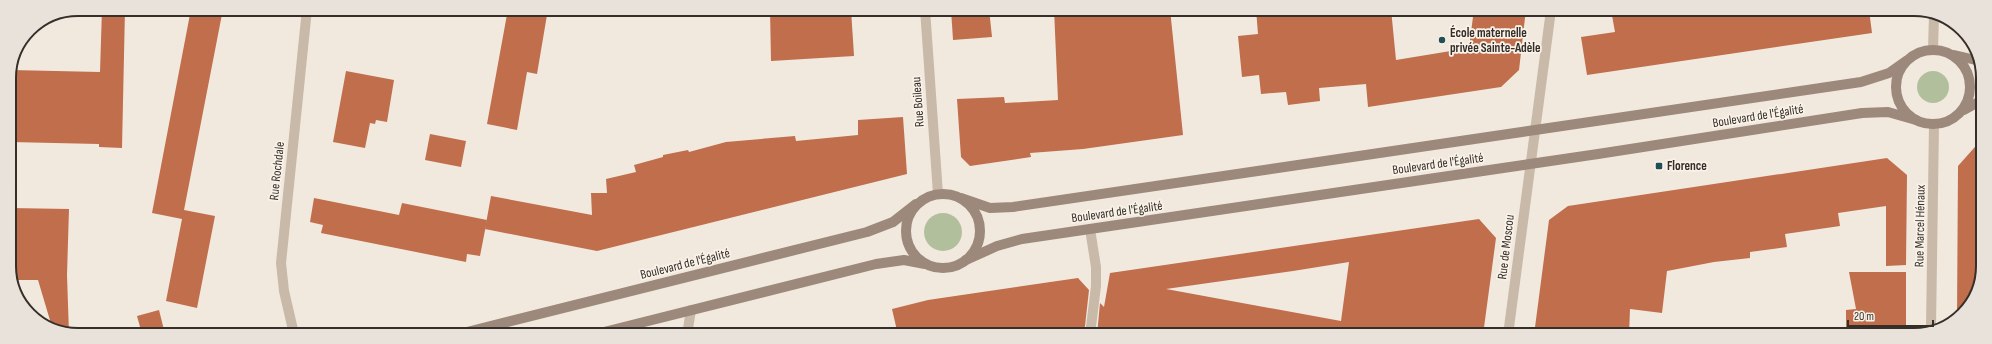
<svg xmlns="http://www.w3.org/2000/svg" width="1992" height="344" font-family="'Sofia Sans Condensed',sans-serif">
<rect width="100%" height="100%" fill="#f1e9dd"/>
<g fill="#b2bf9d">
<circle cx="1933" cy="87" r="16"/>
<circle cx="943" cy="232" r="19"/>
</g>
<g fill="#c06e4c" fill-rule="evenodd">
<path d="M 102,9 L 125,9 L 122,148 L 99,147 L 99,144 L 10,142 L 9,78 L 11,70 L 100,72 Z"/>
<path d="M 191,9 L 223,9 L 184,210 L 215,216 L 197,308 L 166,301 L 182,219 L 152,213 Z"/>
<path d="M 508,9 L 548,9 L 537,74 L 527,72 L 517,130 L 487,124 Z"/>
<path d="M 770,9 L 851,9 L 854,56 L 771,61 Z"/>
<path d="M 951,9 L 989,9 L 992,37 L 953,40 Z"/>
<path d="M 1054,9 L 1170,9 L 1183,135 L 1083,149 L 1030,153 L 1031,157 L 970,166 L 961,157 L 957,99 L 1004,97 L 1005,103 L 1058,100 Z"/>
<path d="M 1256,9 L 1284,9 L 1285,17 L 1358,11 L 1358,9 L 1391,9 L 1396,60 L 1469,48 L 1474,9 L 1526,9 L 1519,70 L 1501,87 L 1368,107 L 1366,84 L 1319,88 L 1320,101 L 1288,105 L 1286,92 L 1261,94 L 1259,75 L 1242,77 L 1238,36 L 1258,34 Z"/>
<path d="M 1611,10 L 1869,10 L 1872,33 L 1587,75 L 1581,37 L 1615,32 Z"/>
<path d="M 346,71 L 394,80 L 387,122 L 376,120 L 375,124 L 370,123 L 365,148 L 333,142 Z"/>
<path d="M 903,117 L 907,174 L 597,251 L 485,229 L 491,196 L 592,215 L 591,193 L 607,193 L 606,179 L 636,172 L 634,165 L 663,157 L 663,155 L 688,150 L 689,152 L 726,142 L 795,136 L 796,141 L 858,135 L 858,120 Z"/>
<path d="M 430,134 L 466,141 L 461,167 L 425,160 Z"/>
<path d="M 1982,139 L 1982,275 L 1959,318 L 1957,319 L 1958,166 Z"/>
<path d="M 1887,158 L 1907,175 L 1906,265 L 1886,266 L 1886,206 L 1838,213 L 1840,226 L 1785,234 L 1787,247 L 1750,252 L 1750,258 L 1714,262 L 1667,271 L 1662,313 L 1630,309 L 1629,335 L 1534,335 L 1549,220 L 1568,206 Z"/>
<path d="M 314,198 L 399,215 L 402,203 L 487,220 L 480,256 L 467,254 L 466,262 L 321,233 L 323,225 L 310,222 Z"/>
<path d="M 10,208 L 69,209 L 67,275 L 69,334 L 52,327 L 38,280 L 11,280 Z"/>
<path d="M 1479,219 L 1496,238 L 1483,335 L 1097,335 L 1100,303 L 1104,307 L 1110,273 ZM 1349,262 L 1341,321 L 1166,289 L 1293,271 Z"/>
<path d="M 1849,272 L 1906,272 L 1906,335 L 1846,335 L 1846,310 L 1856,309 Z"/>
<path d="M 1078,278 L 1089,290 L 1084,335 L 898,335 L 892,309 L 928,300 Z"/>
<path d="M 159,310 L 165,334 L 142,334 L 137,316 Z"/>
</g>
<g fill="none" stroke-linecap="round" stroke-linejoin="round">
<g stroke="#c9b9a9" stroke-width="10">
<path d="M 925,9 L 938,194"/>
<path d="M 1933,50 L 1934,15"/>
<path d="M 1090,229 L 1096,267 L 1096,286 L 1090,335"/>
<path d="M 1931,328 L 1934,125"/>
<path d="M 294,334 L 284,291 L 281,263 L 307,9"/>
<path d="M 687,335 L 691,310"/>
<path d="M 1508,335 L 1551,10"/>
</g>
<g stroke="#9c897b" stroke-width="10">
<circle cx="1933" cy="87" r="37"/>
<path d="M 1954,55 L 1980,61"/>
<path d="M 1964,110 L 1982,100"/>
<circle cx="943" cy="231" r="37"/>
<path d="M 961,198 L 990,208 L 1013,207 L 1861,82 L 1889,73 L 1906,61"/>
<path d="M 966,260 L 997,246 L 1022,239 L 1598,154 L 1862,113 L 1888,112 L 1916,120"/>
<path d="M 455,335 L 867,232 L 893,222 L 916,204"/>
<path d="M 592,335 L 876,264 L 904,260 L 925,264"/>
</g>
</g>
<g fill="#204f56" stroke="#f9f2e9" stroke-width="1.5">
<circle cx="1442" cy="40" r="4"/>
<rect x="1655" y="162" width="8" height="8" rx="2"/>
</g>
<g text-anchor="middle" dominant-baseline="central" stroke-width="3.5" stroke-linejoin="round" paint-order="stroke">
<g font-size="13" font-weight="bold" fill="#362e29" stroke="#f9f2e9" text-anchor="start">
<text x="1450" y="33">École maternelle<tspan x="1450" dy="15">privée Sainte-Adèle</tspan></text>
<text x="1667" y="166">Florence</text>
</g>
<g font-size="13" fill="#362e29" stroke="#f9f2e9">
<text transform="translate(918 102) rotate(-94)">Rue Boileau</text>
<text transform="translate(1758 116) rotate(-9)">Boulevard de l'Égalité</text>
<text transform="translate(1438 164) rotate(-8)">Boulevard de l'Égalité</text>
<text transform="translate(277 171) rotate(-84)">Rue Rochdale</text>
<text transform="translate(1117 212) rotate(-8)">Boulevard de l'Égalité</text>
<text transform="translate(1920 226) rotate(-89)">Rue Marcel Hénaux</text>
<text transform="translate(1506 247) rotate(-83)">Rue de Moscou</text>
<text transform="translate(685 264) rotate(-14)">Boulevard de l'Égalité</text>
</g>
</g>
<path d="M0 0H1992V344H0ZM78 16H1914A62 62 0 0 1 1976 78V266A62 62 0 0 1 1914 328H78A62 62 0 0 1 16 266V78A62 62 0 0 1 78 16Z" fill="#e9e2da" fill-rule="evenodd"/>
<path fill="none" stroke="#362e29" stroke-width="2" d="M78 16H1914A62 62 0 0 1 1976 78V266A62 62 0 0 1 1914 328H78A62 62 0 0 1 16 266V78A62 62 0 0 1 78 16Z"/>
<path d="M1848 320v6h85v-6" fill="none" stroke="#362e29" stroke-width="2"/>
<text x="1854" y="320" font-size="12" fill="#362e29" stroke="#f9f2e9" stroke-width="3" paint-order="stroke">20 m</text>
</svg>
